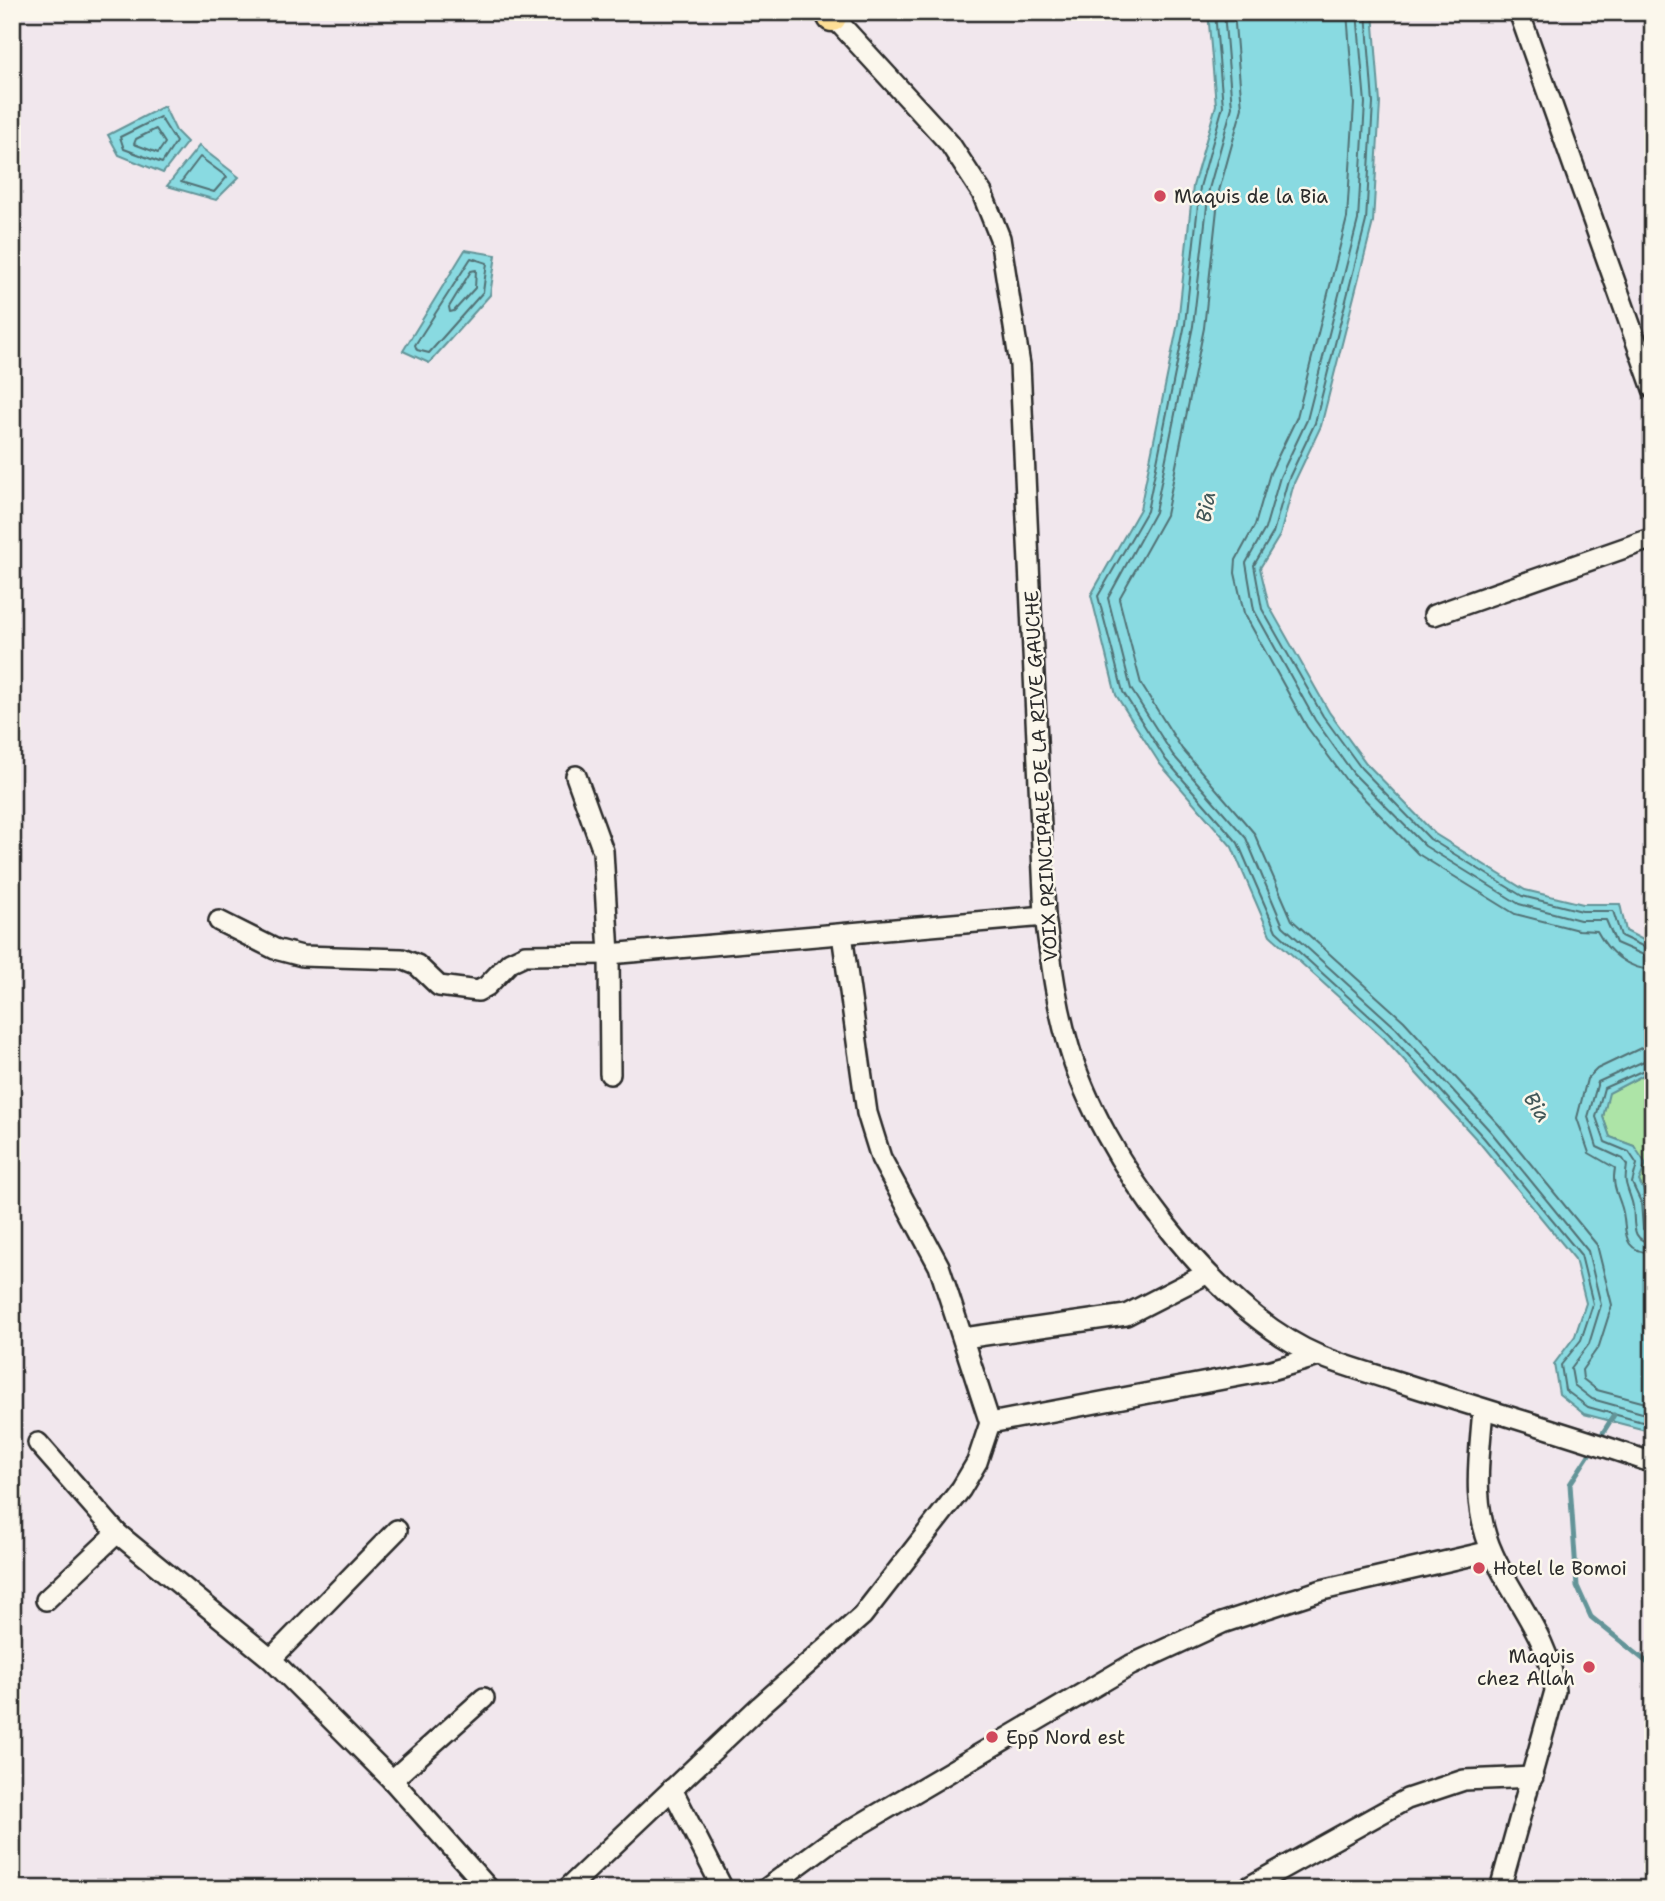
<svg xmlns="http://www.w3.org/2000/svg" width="1665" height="1901" font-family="'Shantell Sans',sans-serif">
<rect width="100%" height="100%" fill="#f1e7ed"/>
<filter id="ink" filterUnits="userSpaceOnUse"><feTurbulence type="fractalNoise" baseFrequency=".0143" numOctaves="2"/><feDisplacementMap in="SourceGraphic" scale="14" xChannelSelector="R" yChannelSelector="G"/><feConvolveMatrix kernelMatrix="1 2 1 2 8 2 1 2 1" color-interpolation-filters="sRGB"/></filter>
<g filter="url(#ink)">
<path fill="#ade4a7" stroke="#6c8869" stroke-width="2" d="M 1653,1070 L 1653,1229 L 1649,1226 L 1648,1199 L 1639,1181 L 1634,1146 L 1610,1137 L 1603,1117 L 1608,1093 Z"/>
<g fill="#89dae1" stroke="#639498" stroke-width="2">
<path d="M 1208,12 L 1373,12 L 1380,103 L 1373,222 L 1321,426 L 1294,483 L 1280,535 L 1260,568 L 1269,606 L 1329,712 L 1366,763 L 1435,834 L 1525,890 L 1583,904 L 1620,904 L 1626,931 L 1653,945 L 1653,1070 L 1609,1093 L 1603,1117 L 1610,1137 L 1634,1146 L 1646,1164 L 1639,1181 L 1648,1199 L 1649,1226 L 1653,1229 L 1653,1432 L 1584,1414 L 1559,1394 L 1554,1364 L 1575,1336 L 1586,1303 L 1575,1259 L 1479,1142 L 1384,1038 L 1270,935 L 1232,847 L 1160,764 L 1116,695 L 1091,595 L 1140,509 L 1178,323 L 1193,186 L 1216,105 Z"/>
<path d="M 164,106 L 176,131 L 187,142 L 163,173 L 119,155 L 108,135 Z"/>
<path d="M 199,146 L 239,177 L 216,200 L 167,186 Z"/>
<path d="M 465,250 L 496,255 L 490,295 L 429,363 L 403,351 Z"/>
</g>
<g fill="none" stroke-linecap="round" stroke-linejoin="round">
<g stroke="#517174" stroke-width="2">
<path d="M 1215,12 L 1223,106 L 1200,187 L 1185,324 L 1147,511 L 1098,596 L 1123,692 L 1166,760 L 1238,843 L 1276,931 L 1389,1034 L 1484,1138 L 1581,1255 L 1593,1304 L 1581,1340 L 1561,1365 L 1565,1390 L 1588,1407 L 1653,1425"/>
<path d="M 1224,12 L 1232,107 L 1209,189 L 1193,326 L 1155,512 L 1108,598 L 1131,689 L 1173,755 L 1246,838 L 1283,926 L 1396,1028 L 1491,1132 L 1588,1251 L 1601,1305 L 1589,1344 L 1571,1368 L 1574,1385 L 1592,1399 L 1653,1416"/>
<path d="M 1234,12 L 1242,108 L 1219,191 L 1204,328 L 1166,515 L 1119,599 L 1141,684 L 1182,749 L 1254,833 L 1292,920 L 1404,1021 L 1499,1125 L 1597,1245 L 1612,1305 L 1599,1346 L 1582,1370 L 1583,1379 L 1597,1390 L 1653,1405"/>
<path d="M 1347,12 L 1354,104 L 1347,218 L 1297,417 L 1270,473 L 1255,525 L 1236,560 L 1235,573 L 1244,613 L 1307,727 L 1346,780 L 1418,854 L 1515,914 L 1578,930 L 1597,931 C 1608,952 1627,969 1653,970"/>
<path d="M 1357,12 L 1365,103 L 1358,220 L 1307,420 L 1280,477 L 1265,529 L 1246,563 L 1254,610 L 1315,720 L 1353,773 L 1425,846 L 1519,904 L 1580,920 L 1606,920 L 1616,943 L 1653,959"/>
<path d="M 1366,12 L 1373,103 L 1366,221 L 1315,423 L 1288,480 L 1273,533 L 1254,565 L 1262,609 L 1323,716 L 1361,768 L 1430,839 L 1522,896 L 1582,911 L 1613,911 L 1621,936 L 1653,951"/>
<path d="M 160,117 L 176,142 L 162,163 L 124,149 L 120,137 Z"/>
<path d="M 156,129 L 165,143 L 158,153 L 134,144 L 136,139 Z"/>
<path d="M 200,157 L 227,177 L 214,192 L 181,182 Z"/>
<path d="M 471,258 L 487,263 L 483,292 L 429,353 L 417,350 L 415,345 Z"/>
<path d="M 476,270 L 475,288 L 454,311 L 450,312 L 449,307 L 471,271 Z"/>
<path d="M 1653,1046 L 1641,1048 L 1597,1069 L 1587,1079 L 1577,1118 L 1589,1153 L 1615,1168 C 1612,1184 1616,1190 1621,1205 C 1629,1226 1617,1252 1653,1253"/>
<path d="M 1653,1057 L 1598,1082 L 1588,1117 L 1597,1147 L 1623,1159 L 1627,1165 C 1624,1186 1626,1182 1632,1202 C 1637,1219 1627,1241 1653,1243"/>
<path d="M 1653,1066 L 1604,1088 L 1596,1117 L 1605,1142 L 1629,1152 L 1637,1164 L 1632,1183 L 1641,1202 L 1643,1229 L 1653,1234"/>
</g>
<g stroke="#639498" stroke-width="5">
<path d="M 1599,1439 L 1614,1415"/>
<path d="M 1594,1447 L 1570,1484 L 1577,1586 L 1591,1617 L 1653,1667"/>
<path d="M 1652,1889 L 1653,1886"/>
</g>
<defs>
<g id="minor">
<path d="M 829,12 L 950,144 L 982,193 L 1000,238 L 1020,365 L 1045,916 C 1051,961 1056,1004 1069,1047 C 1100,1155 1214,1312 1320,1356 C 1347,1367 1377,1375 1405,1384 C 1488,1411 1571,1434 1653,1463"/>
<path d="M 1519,12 L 1653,389"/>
<path d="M 1434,615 L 1653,538"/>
<path d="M 576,776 L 603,851 L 609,954 L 610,1074"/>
<path d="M 219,921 L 275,949 L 302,956 L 402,959 L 417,965 L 439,986 L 478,991 L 487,986 L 510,962 L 525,955 L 609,954 L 1045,916"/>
<path d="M 964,1338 L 1126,1315 L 1206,1274"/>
<path d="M 1483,1409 C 1479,1460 1471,1506 1493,1554 C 1512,1597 1552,1642 1555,1691 L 1500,1889"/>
<path d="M 990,1423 L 1271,1370 L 1319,1356"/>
<path d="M 38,1443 L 117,1533 L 271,1659 L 392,1780 L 489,1889"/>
<path d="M 46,1600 L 117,1533"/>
<path d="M 271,1659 L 397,1530"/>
<path d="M 392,1780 L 484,1698"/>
<path d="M 672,1789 L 723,1889"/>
<path d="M 567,1889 L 760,1706 L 862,1616 L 961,1489 L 977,1462 L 990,1423 L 939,1266 L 881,1158 L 867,1113 L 842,934"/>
<path d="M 766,1889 L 827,1844 L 1131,1665 L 1222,1623 L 1322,1590 L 1491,1551"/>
<path d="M 1245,1889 L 1407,1799 L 1464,1780 L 1533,1777"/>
</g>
<path id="highway" d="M 832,17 L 832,12"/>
</defs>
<use href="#minor" stroke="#2b2b2b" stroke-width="24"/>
<use href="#highway" stroke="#2b2b2b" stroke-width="33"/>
<use href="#minor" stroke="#fbf7ec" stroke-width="19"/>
<use href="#highway" stroke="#fdde96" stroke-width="28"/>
</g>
</g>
<g fill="#d1495b" stroke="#fbf7ec" stroke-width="2.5">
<circle cx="1160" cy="196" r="7"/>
<circle cx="1479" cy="1568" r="7"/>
<circle cx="1589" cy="1667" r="7"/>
<circle cx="992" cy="1737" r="7"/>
</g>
<g text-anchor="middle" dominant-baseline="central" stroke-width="5" stroke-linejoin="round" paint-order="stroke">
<g font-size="19" fill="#2b2b2b" stroke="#fbf7ec" text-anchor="start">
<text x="1174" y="196">Maquis de la Bia</text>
<text x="1493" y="1568">Hotel le Bomoi</text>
<text x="1575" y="1656" text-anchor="end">Maquis<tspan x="1575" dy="22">chez Allah</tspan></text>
<text x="1006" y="1737">Epp Nord est</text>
</g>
<g font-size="19" fill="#2b2b2b" stroke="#fbf7ec">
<text transform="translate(1041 776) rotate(-93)">VOIX PRINCIPALE DE LA RIVE GAUCHE</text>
</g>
<g font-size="21" font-style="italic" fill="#425758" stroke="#fbf7ec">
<text transform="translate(1206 507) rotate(-80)">Bia</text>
<text transform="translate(1537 1107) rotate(57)">Bia</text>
</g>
</g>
<rect width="1665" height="1901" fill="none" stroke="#fbf7ec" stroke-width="42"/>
<rect x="21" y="21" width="1623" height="1859" fill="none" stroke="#2b2b2b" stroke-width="2.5" filter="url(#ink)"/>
</svg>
